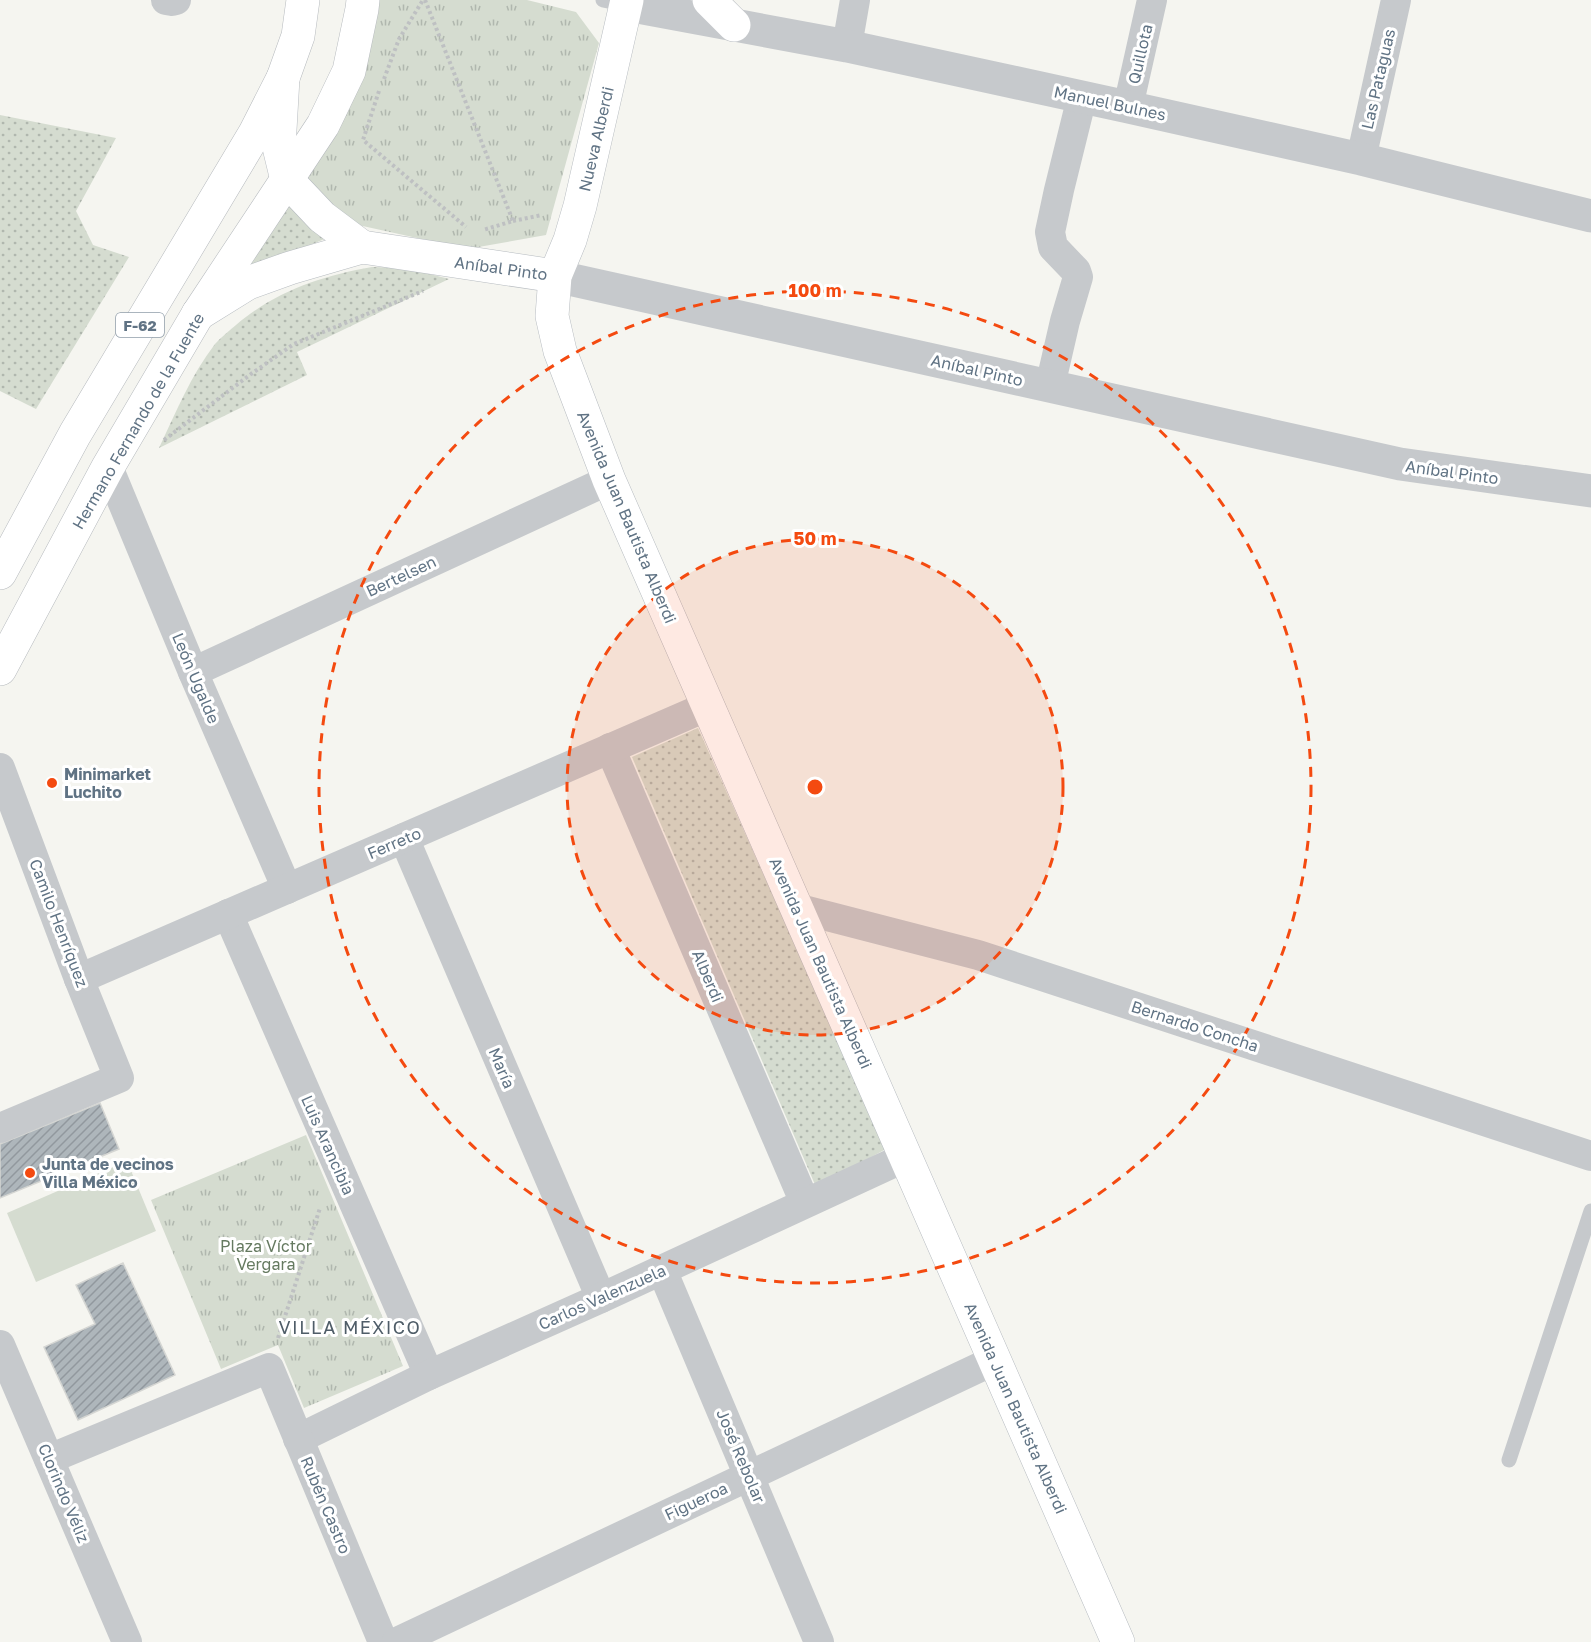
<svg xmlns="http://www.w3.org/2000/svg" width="1591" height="1642" font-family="'Golos Text',sans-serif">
<defs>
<pattern id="grass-dots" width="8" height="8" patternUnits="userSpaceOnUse" patternTransform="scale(1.5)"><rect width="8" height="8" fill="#d5dcd0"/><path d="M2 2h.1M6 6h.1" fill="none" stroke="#b0b7ae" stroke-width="1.8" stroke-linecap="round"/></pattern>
<pattern id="park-tufts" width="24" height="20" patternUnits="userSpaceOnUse" patternTransform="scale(1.5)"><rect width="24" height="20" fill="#d5dcd0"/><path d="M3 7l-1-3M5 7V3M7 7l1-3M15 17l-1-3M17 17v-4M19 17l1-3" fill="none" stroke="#b0b7ae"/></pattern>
<pattern id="building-hatch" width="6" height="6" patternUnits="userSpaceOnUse" patternTransform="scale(1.5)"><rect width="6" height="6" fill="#aeb6bb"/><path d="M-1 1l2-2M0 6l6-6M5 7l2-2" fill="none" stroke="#91989e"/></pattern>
</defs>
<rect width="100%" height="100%" fill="#f5f5f0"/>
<g fill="url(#grass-dots)">
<path d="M 0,115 L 116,138 L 76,211 L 93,245 L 129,257 L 36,409 L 0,391 Z"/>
<path d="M 289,205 L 327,238 L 276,259 L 236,280 Z"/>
<path d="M 372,267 L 407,268 L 449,279 L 297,352 L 307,375 L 159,448 C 176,412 191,375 215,344 C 221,337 229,331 236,325 C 276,291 321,276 372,267 Z"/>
<path d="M 698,728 L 886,1149 L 816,1187 L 632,757 Z"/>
</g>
<g fill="url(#park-tufts)">
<path d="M 377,0 L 527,0 L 576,12 L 599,43 L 546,235 L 467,249 L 349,223 L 302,181 L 360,87 L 376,19 Z"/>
<path d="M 306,1135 L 403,1366 L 304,1408 L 278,1345 L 221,1369 L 151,1200 Z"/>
</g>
<path fill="#d5dcd0" d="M 127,1161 L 156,1231 L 36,1282 L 7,1213 Z"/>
<g fill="url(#building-hatch)" stroke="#d5d6d3" stroke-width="1.5">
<path d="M 100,1103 L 119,1149 L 0,1198 L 0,1144 Z"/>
<path d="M 123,1263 L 175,1375 L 78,1420 L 44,1347 L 95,1324 L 76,1285 Z"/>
</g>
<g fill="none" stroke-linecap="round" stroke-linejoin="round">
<defs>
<g id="secondary">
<path d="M 627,0 L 580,206 L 570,240 L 555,276 L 552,316 L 560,351 L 609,480 L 1118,1642"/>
<path d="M 709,0 L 734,25"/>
<path d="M 283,78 L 279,147 L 287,180 L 322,217 L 362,247"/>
<path d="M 198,314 L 248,283 L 290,268 L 362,247 L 555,276"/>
</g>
<g id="primary">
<path d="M 0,573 L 75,434 L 255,133 L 283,78 L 298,36 L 303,0"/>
<path d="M 0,669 L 108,467 L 198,314 L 323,125 L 349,71 L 362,9 L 363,0"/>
</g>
</defs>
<use href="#secondary" stroke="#b7bcc1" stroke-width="34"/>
<use href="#primary" stroke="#b6babe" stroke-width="34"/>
<g stroke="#bec0c2" stroke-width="4" stroke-dasharray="3 3" stroke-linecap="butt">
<path d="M 425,0 L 513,221 L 483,230"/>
<path d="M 384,79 L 399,39 L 423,0"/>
<path d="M 379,91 L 363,140 L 466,227"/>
<path d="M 513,221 L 542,215"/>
<path d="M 164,440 L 251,374 L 294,344 L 423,291"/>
<path d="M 278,1338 L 320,1208"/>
</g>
<g stroke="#c6c9cc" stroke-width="15">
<path d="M 603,0 L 627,5"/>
<path d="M 1509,1460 L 1591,1211"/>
</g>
<g stroke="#c6c9cc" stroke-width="30">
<path d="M 166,0 L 172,1 L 176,0"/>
<path d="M 847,46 L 855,0"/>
<path d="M 1128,107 L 1152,0"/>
<path d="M 1361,159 L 1396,0"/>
<path d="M 1050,386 L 1065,321 L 1078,277 L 1076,271 L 1053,247 L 1050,232 L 1059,190 L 1082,97"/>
<path d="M 108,467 L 193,672 L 287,889"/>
<path d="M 193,672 L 609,480"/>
<path d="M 610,748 L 805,1203"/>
<path d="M 0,768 L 79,979 L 119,1078 L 0,1128"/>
<path d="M 404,838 L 601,1298"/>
<path d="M 796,908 L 978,955 L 1591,1156"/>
<path d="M 228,914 L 429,1375"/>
<path d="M 79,979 L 708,706"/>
<path d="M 662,1270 L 819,1642"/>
<path d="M 0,1345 L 127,1642"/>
<path d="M 298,1439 L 429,1375 L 601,1298 L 906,1157"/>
<path d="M 49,1459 L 269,1368 L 383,1642"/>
<path d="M 397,1642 L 995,1360"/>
</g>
<g stroke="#c6c9cc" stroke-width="33">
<path d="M 627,5 L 847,46 L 1128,107 L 1361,159 L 1591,216"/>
<path d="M 555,276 L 1400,464 L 1591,491"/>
</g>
<use href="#secondary" stroke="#fff" stroke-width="33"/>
<use href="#primary" stroke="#fff" stroke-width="33"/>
</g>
<circle cx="815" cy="787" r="248" fill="#f44a10" fill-opacity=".12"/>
<g fill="none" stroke="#f44a10" stroke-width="3" stroke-dasharray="10 8">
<circle cx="815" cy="787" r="248"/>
<circle cx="815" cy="787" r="496"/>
</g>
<g fill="#f44a10" stroke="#fff" stroke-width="2">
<circle cx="52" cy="783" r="6"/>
<circle cx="30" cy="1173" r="6"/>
</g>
<g text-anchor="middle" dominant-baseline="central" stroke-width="6" stroke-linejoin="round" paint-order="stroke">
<rect fill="#fff" stroke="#909da9" stroke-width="1.5" x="116" y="313" width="48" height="24" rx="4.5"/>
<g font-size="15" font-weight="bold" fill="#607384">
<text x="140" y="325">F-62</text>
</g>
<g font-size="16" fill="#607384" stroke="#fff">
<text transform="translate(1140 54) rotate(-77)">Quillota</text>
<text transform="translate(1378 79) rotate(-77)">Las Pataguas</text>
<text transform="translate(1110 103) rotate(12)">Manuel Bulnes</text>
<text transform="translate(596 139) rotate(-77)">Nueva Alberdi</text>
<text transform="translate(501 268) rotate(8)">Aníbal Pinto</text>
<text transform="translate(977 370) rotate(13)">Aníbal Pinto</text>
<text transform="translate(138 421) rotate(-60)">Hermano Fernando de la Fuente</text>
<text transform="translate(1452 472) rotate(8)">Aníbal Pinto</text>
<text transform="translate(627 517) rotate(67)">Avenida Juan Bautista Alberdi</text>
<text transform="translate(401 576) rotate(-25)">Bertelsen</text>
<text transform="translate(196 678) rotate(67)">León Ugalde</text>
<text transform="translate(394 843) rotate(-23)">Ferreto</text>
<text transform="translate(59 923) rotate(69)">Camilo Henríquez</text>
<text transform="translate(821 963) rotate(66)">Avenida Juan Bautista Alberdi</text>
<text transform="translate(708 976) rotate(67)">Alberdi</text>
<text transform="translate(1195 1026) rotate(18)">Bernardo Concha</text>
<text transform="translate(502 1068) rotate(67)">María</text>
<text transform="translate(328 1145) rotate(66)">Luis Arancibia</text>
<text transform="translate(602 1297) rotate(-24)">Carlos Valenzuela</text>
<text transform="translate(1016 1408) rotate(66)">Avenida Juan Bautista Alberdi</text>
<text transform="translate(741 1456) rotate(67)">José Rebolar</text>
<text transform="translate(64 1493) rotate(67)">Clorindo Véliz</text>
<text transform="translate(696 1501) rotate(-25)">Figueroa</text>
<text transform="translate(326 1505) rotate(67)">Rubén Castro</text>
</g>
<g font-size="16" font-weight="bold" fill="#607384" stroke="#fff" text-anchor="start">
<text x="64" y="774">Minimarket<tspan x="64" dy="18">Luchito</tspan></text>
<text x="42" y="1164">Junta de vecinos<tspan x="42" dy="18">Villa México</tspan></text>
</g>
<g font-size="16" fill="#657a60" stroke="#fff">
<text x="266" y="1246">Plaza Víctor<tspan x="266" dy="18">Vergara</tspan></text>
</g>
<g font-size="18" letter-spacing="1.5" fill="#4f5d68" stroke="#fff">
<text x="350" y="1327">VILLA MÉXICO</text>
</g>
</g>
<circle cx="815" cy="787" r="9" fill="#f44a10" stroke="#fff" stroke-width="3"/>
<g font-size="18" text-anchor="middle" font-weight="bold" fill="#f44a10" stroke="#fff" stroke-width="6" stroke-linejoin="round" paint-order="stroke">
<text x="815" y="297">100 m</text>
<text x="815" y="545">50 m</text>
</g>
</svg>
